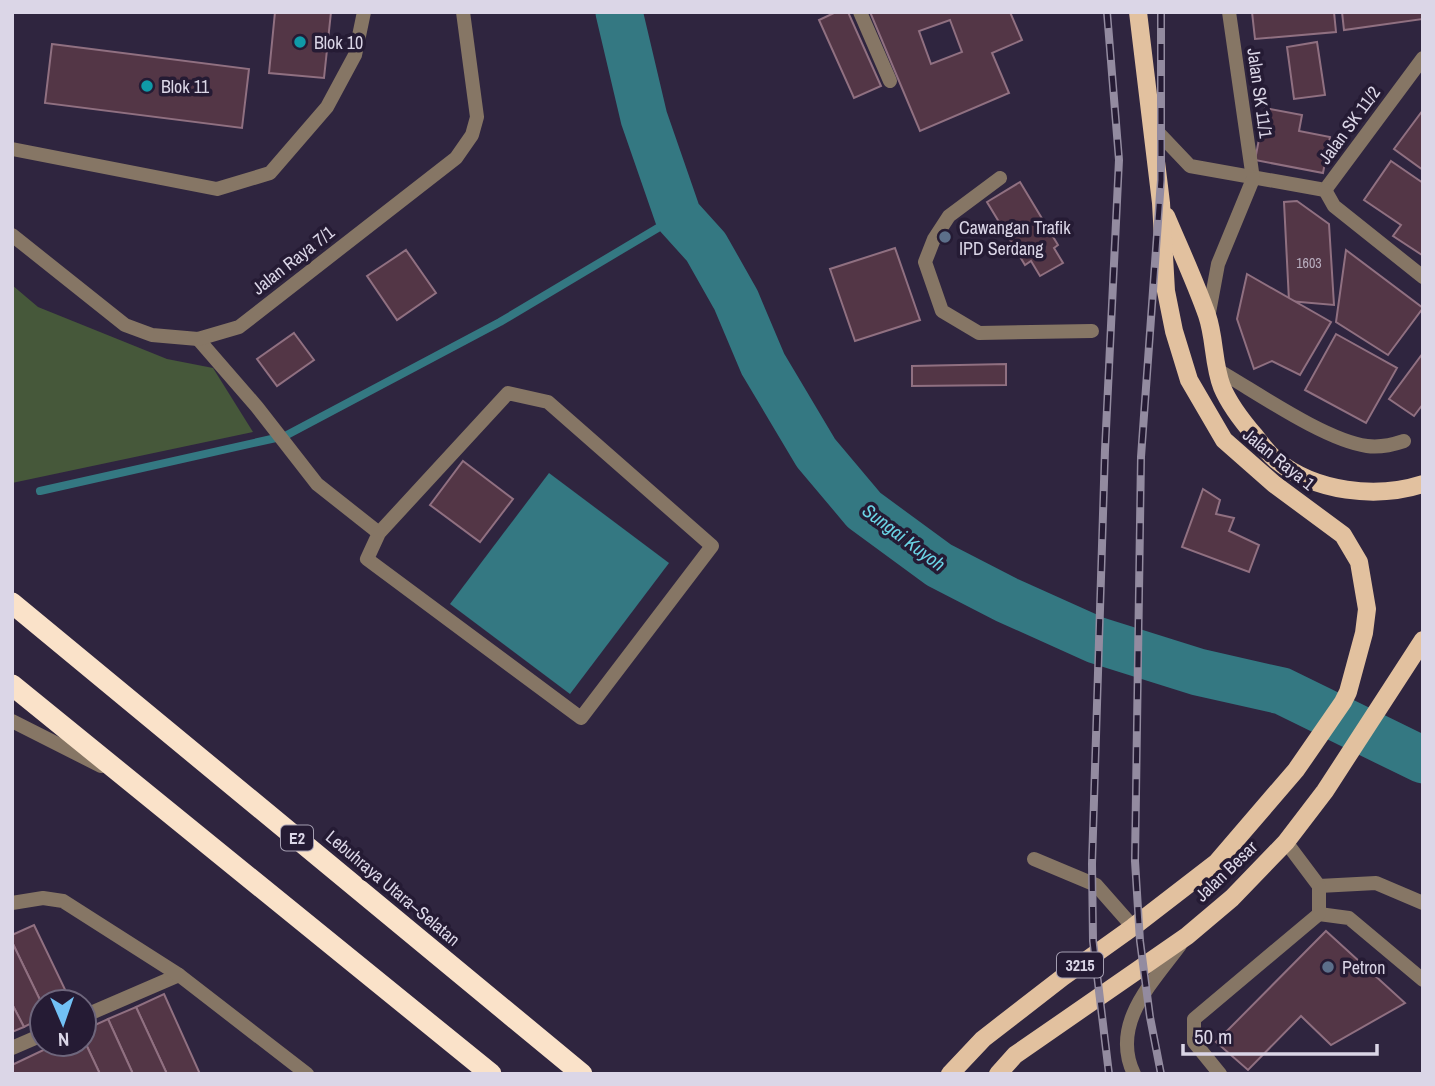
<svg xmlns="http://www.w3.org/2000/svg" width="1435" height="1086" font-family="'Archivo Narrow',sans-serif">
<rect width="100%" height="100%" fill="#2f253f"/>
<path fill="#46583a" d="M 12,285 L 38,307 L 167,359 L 213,368 L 253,432 L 12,483 Z"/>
<path fill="#347882" d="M 549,473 L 669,563 L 570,694 L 450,604 Z"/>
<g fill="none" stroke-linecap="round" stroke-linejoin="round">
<path stroke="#347882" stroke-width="8" d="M 40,491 L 285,436 L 500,322 L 678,216"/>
<path stroke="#347882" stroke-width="47" d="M 619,12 L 644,118 L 678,216 L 706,247 L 736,300 L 763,364 L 816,453 L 864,510 L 939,565 L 1007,600 L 1096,640 L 1198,672 L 1282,691 L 1423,760"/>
</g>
<g fill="#533646" stroke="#907081" stroke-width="2" fill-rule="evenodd">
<path d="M 275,12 L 331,12 L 324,78 L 269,73 Z"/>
<path d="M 836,12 L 848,12 L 881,86 L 854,98 L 819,20 Z"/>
<path d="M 870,12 L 1010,12 L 1022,40 L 992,53 L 1009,93 L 920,131 ZM 950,20 L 962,52 L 931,64 L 919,31 Z"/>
<path d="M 1252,12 L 1334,12 L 1336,32 L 1255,39 Z"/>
<path d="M 1342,12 L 1423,12 L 1423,19 L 1344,30 Z"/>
<path d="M 1317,42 L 1325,95 L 1294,99 L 1287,47 Z"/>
<path d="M 52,44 L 249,69 L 242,128 L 45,103 Z"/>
<path d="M 1265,108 L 1302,115 L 1299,131 L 1330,137 L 1323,173 L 1255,160 Z"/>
<path d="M 1423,110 L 1423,170 L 1394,149 Z"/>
<path d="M 1391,161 L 1423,183 L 1422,255 L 1393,236 L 1401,225 L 1364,200 Z"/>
<path d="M 1020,182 L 1058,245 L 1054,248 L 1063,263 L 1040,276 L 1031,261 L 1025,265 L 987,202 Z"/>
<path d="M 1297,201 L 1329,224 L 1334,305 L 1289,301 L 1284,202 Z"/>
<path d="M 895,248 L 920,320 L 855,341 L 830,269 Z"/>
<path d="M 406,250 L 436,293 L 397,320 L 367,276 Z"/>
<path d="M 1346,250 L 1423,308 L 1388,355 L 1336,322 Z"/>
<path d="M 1247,274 L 1331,322 L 1300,375 L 1272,361 L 1254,369 L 1237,319 Z"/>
<path d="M 294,333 L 314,360 L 277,386 L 257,359 Z"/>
<path d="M 1336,334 L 1397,368 L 1366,423 L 1305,390 Z"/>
<path d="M 1423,353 L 1423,404 L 1414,416 L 1389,399 Z"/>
<path d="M 1006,364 L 1006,385 L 912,386 L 912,366 Z"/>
<path d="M 463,461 L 513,499 L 480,542 L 430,505 Z"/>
<path d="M 1203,489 L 1220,500 L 1216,514 L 1234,518 L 1229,531 L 1259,545 L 1249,572 L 1182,547 Z"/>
<path d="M 34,925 L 71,1002 L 42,1004 L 12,942 L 12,935 Z"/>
<path d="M 1326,931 L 1405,1003 L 1331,1045 L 1301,1016 L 1248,1070 L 1216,1042 Z"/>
<path d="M 12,942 L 42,1004 L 42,1018 L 24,1027 L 12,1004 Z"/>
<path d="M 164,994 L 200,1074 L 167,1074 L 136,1007 Z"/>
<path d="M 12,1004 L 24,1027 L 12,1032 Z"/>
<path d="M 136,1007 L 167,1074 L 133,1074 L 108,1019 Z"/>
<path d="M 108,1019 L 133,1074 L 100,1074 L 84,1040 L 84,1030 Z"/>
<path d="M 84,1040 L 100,1074 L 12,1074 L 12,1065 L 56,1044 L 84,1044 Z"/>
</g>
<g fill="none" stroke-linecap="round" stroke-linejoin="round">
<g stroke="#867665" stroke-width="14">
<path d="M 860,12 L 890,81"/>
<path d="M 12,149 L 217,189 L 270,173 L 327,107 L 355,55 L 364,12"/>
<path d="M 1000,178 L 949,216 L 934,239 L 925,262 L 942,311 L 979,333 L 1092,331"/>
<path d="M 198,339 L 257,407 L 317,484 L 379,533 L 367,559 L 581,718 L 712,546 L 548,402 L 508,393 L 379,533"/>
<path d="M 12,721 L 101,766"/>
<path d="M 1034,859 L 1096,885 L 1133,927"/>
<path d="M 1319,886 L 1376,883 L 1423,903"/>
<path d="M 1319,914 L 1349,918 L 1423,980"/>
<path d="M 84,1016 L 179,975"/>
<path d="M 12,1048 L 42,1035"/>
<path d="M 1220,1074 L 1194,1042 L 1194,1019 L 1319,914 L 1319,886 L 1286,842"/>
</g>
<g stroke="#867665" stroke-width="14">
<path d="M 1229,12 L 1253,179"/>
<path d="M 1152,126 L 1190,166 L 1325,190 L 1423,58"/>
<path d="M 1325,190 L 1334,206 L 1423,277"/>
<path d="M 12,235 L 125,325 L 152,335 L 198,339 L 239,327 L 456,158 L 472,135 L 477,117 L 463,12"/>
<path d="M 1208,318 L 1218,264 L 1253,179"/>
<path d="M 1216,369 C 1255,391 1324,440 1367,446 C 1380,448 1392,445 1404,441"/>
<path d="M 12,903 L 43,898 L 63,901 L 179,975 L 307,1074"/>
</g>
<path stroke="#867665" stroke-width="14" d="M 1134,1074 C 1110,1024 1152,983 1180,945"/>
<g stroke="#e2c19f" stroke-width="18">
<path d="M 1166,216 C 1180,249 1195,281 1207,315 C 1215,338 1213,364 1222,387 C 1230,406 1242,421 1255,436 C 1261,444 1268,453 1276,460 C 1315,492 1376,499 1423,484"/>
<path d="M 950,1074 L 983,1039 L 1063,977 L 1133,927 L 1216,863 L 1296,770 L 1343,702 L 1348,692 L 1364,633 L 1367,609 L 1359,562 L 1343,535 L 1274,484 L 1224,440 L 1189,380 L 1174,331 L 1166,291 L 1161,203 L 1138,12"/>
<path d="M 998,1074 L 1015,1055 L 1187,936 L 1232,898 L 1286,842 L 1325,791 L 1423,640"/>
</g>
<g stroke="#fae2c9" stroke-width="21">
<path d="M 12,603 L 582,1074"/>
<path d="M 12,685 L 491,1074"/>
</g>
<defs>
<g id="rail">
<path d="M 1107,12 L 1119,160 L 1105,450 L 1092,864 L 1093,941 L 1109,1074"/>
<path d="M 1161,12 L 1161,180 L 1141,457 L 1135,861 L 1140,941 L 1150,1017 L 1161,1074"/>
</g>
</defs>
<use href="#rail" stroke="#938ba0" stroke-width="8"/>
<use href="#rail" stroke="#251b34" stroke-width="5" stroke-dasharray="16" stroke-linecap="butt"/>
</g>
<g fill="#0f9aa8" stroke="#251b34" stroke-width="2.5">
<circle cx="300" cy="42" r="7"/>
<circle cx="147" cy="86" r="7"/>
</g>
<g fill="#5c6f8a" stroke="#251b34" stroke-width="2.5">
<circle cx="945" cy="237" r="7"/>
<circle cx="1328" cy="967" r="7"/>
</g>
<g text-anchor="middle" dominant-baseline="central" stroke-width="7" stroke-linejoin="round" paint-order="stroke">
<g font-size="14" fill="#b9aebf">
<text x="1309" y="263">1603</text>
</g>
<g fill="#251b34" stroke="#a49eb1" stroke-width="2">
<rect x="281" y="825.5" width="32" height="25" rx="5"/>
<rect x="1057" y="952.5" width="46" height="25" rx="5"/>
</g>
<g font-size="16" font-weight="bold" fill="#dbd6e7">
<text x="297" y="838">E2</text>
<text x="1080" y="965">3215</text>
</g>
<g font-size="18" fill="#dbd6e7" stroke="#251b34" text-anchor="start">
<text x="314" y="42">Blok 10</text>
<text x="161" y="86">Blok 11</text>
<text x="959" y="227">Cawangan Trafik<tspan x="959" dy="21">IPD Serdang</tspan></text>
<text x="1342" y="967">Petron</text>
</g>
<g font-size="18" fill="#dbd6e7" stroke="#251b34">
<text transform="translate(1260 93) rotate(82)">Jalan SK 11/1</text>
<text transform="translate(1349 125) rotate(-54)">Jalan SK 11/2</text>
<text transform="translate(293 260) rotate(-38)">Jalan Raya 7/1</text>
<text transform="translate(1279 459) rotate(39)">Jalan Raya 1</text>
<text transform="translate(1226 871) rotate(-44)">Jalan Besar</text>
<text transform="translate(393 888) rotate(40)">Lebuhraya Utara–Selatan</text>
</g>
<g font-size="19" font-style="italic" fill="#6bd4e5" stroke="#251b34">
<text transform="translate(904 537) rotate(37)">Sungai Kuyoh</text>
</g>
</g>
<rect width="1435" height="1086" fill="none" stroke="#dbd6e7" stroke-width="28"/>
<g transform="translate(63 1023) rotate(178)"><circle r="33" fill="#251b34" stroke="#6e667c" stroke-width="2"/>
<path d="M0-5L12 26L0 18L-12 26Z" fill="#72c1f5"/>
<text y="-10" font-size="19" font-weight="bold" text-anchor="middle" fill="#dbd6e7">N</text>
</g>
<path d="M1183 1044v10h194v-10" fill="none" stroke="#dbd6e7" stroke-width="3.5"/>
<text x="1194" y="1044" font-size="21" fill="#dbd6e7" stroke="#251b34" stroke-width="5" paint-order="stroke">50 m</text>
</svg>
